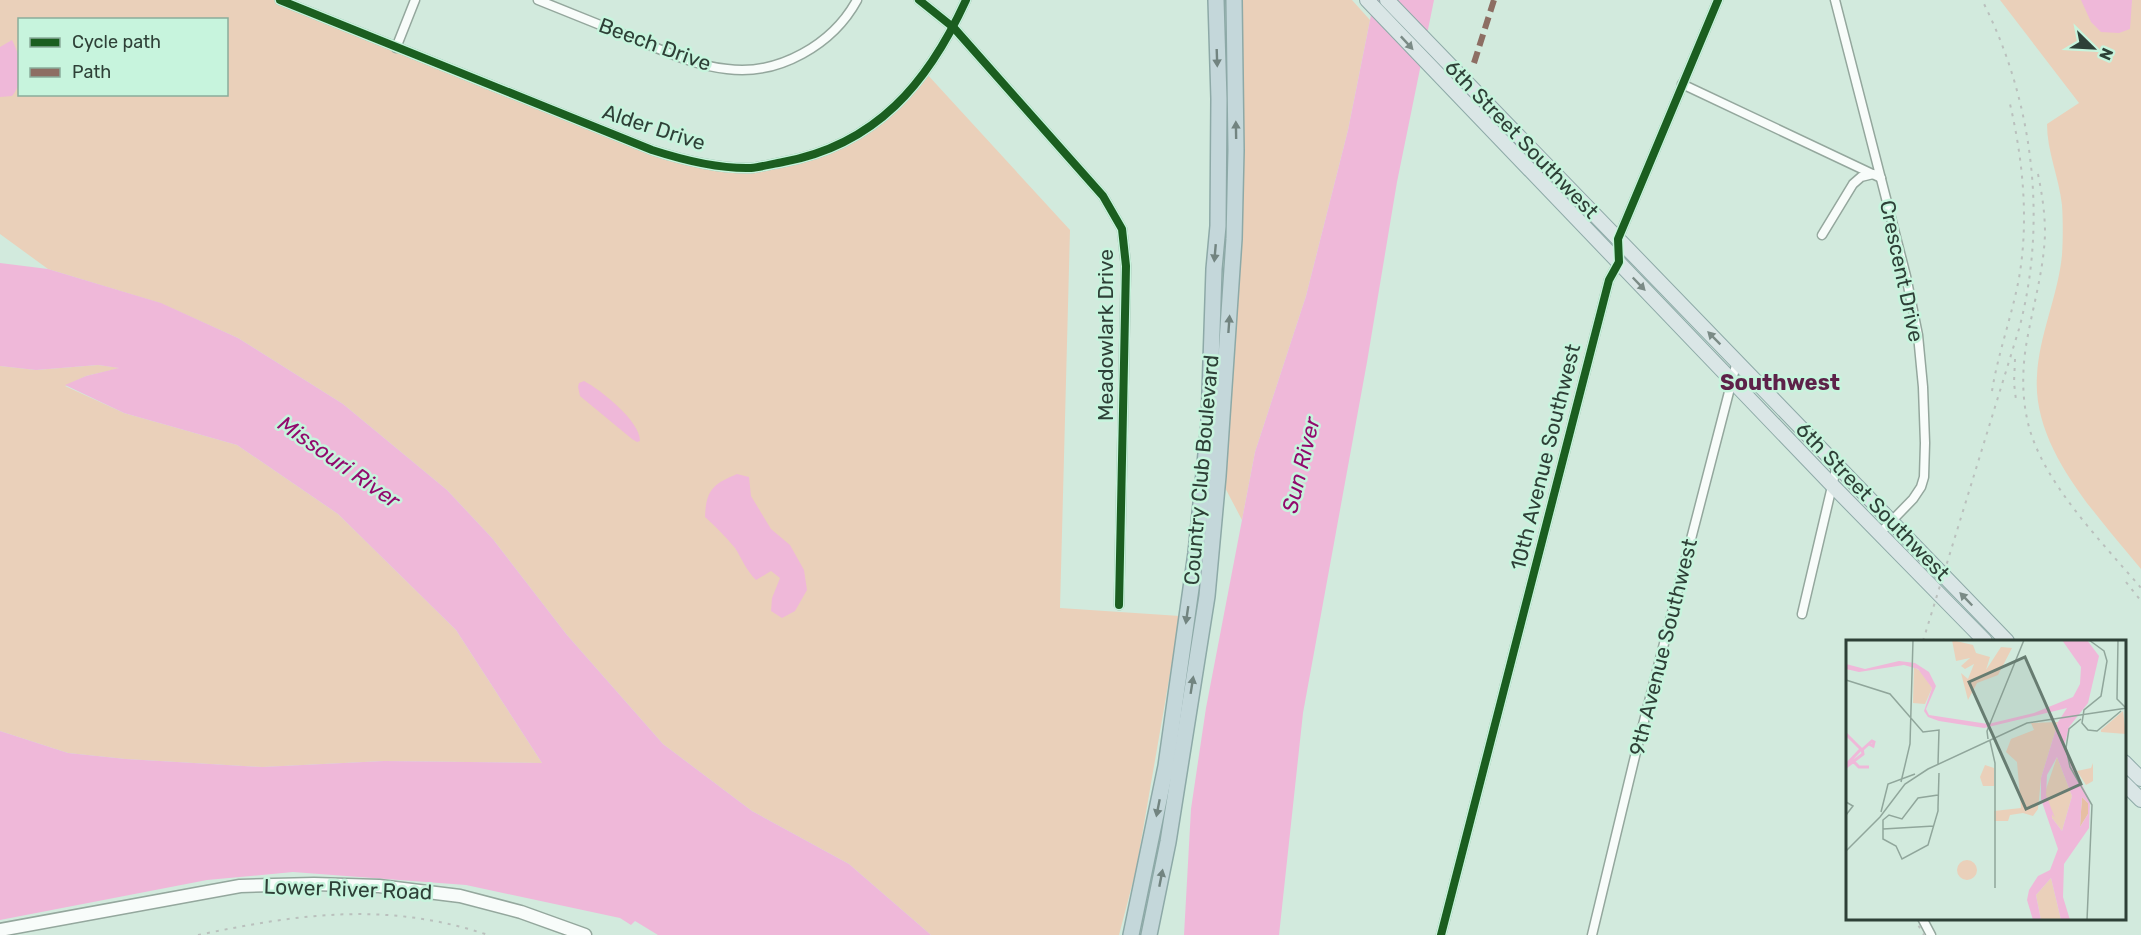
<svg xmlns="http://www.w3.org/2000/svg" width="2141" height="935" font-family="Rubik,sans-serif">
<rect width="100%" height="100%" fill="#d2eadd"/>
<g fill="#ead0ba" fill-rule="evenodd">
<path d="M 0,0 L 280,0 L 676,158 L 752,168 L 824,152 L 882,118 L 926,73 L 1070,230 L 1060,608 L 1180,616 L 1136,870 L 1119,935 L 931,935 L 849,864 L 752,811 L 663,744 L 567,635 L 492,538 L 447,490 L 343,404 L 238,338 L 160,303 L 48,269 L 0,234 ZM 20,20 L 226,20 L 226,94 L 20,94 Z"/>
<path d="M 1243,0 L 1352,0 L 1370,20 L 1348,130 L 1306,296 L 1255,452 L 1242,520 L 1222,482 L 1240,144 Z"/>
<path d="M 2000,0 L 2141,0 L 2141,569 C 2098,516 2032,449 2037,376 C 2039,335 2058,296 2062,255 C 2063,239 2063,220 2062,205 C 2059,177 2047,152 2047,124 L 2079,103 Z"/>
<path d="M 98,365 L 121,368 L 86,376 L 65,386 L 124,413 L 237,445 L 338,514 L 456,630 L 542,763 L 384,761 L 262,767 L 126,759 L 68,753 L 0,731 L 0,366 L 36,370 Z"/>
</g>
<g fill="#efb8d9">
<path d="M 1374,0 L 1434,0 L 1397,182 L 1367,362 L 1303,713 L 1279,935 L 1184,935 L 1191,809 L 1206,708 L 1255,452 L 1306,296 L 1348,130 Z"/>
<path d="M 2081,0 L 2132,0 L 2130,29 L 2119,33 L 2101,32 L 2091,22 Z"/>
<path d="M 12,40 C 21,57 25,80 12,96 L 0,97 L 0,47 Z"/>
<path d="M 0,263 L 48,269 L 161,303 L 238,338 L 343,404 L 447,490 L 492,538 L 567,635 L 663,744 L 752,811 L 849,864 L 931,935 L 658,935 L 635,921 L 631,925 L 620,918 L 466,885 L 293,872 L 207,880 L 0,920 L 0,731 L 68,753 L 126,759 L 262,767 L 384,761 L 542,763 L 456,630 L 338,514 L 237,445 L 124,413 L 65,385 L 86,376 L 119,368 L 98,365 L 36,370 L 0,366 Z"/>
<path d="M 584,381 C 601,390 640,421 640,441 L 637,442 L 632,439 L 580,396 L 578,387 L 579,383 Z"/>
<path d="M 737,474 L 749,477 L 751,496 L 771,529 L 790,545 L 804,570 L 807,590 L 795,611 L 782,618 L 771,611 L 772,598 L 780,578 L 771,571 L 756,580 C 746,570 742,559 735,548 C 726,537 716,527 705,517 C 706,490 713,484 737,474 Z"/>
</g>
<g fill="none" stroke-linecap="round" stroke-linejoin="round">
<defs>
<g id="street">
<path d="M 280,0 L 652,150 C 683,160 718,169 751,168 C 761,167 772,164 783,162 C 876,145 928,83 966,0"/>
<path d="M 538,0 C 572,14 606,27 640,41 C 668,53 697,66 727,69 C 779,76 833,44 857,0"/>
<path d="M 919,0 L 954,28 L 1103,196 L 1122,229 L 1126,266 L 1119,605"/>
<path d="M 1835,0 L 1906,276 L 1918,335 L 1923,387 L 1925,443 L 1924,477 L 1921,487 L 1913,499 L 1880,533"/>
<path d="M 396,48 L 415,0"/>
<path d="M 1682,84 L 1881,178"/>
<path d="M 1822,235 L 1853,184 L 1861,177 L 1873,174"/>
<path d="M 1802,614 L 1837,465"/>
<path d="M 1922,918 L 1931,935"/>
<path d="M 1441,935 L 1609,280 L 1619,262 L 1618,239 L 1718,0"/>
<path d="M 1592,935 L 1636,752 L 1737,361"/>
</g>
<path id="secondary" d="M 0,930 L 240,886 L 314,884 L 379,886 L 460,896 L 521,912 L 585,935"/>
<g id="primary">
<path d="M 1367,0 L 1832,485 L 1985,641"/>
<path d="M 1387,0 L 2007,641"/>
<path d="M 2124,762 L 2141,779"/>
<path d="M 2124,783 L 2141,800"/>
</g>
<g id="highway">
<path d="M 1131,935 L 1166,766 L 1196,553 L 1209,424 L 1214,269 L 1218,226 L 1219,99 L 1216,0"/>
<path d="M 1149,935 L 1168,842 L 1207,596 L 1218,476 L 1234,239 L 1236,150 L 1234,0"/>
</g>
</defs>
<use href="#street" stroke="#94a79d" stroke-width="11"/>
<use href="#secondary" stroke="#94a79d" stroke-width="15"/>
<use href="#primary" stroke="#8da9a7" stroke-width="16"/>
<use href="#highway" stroke="#8da9a7" stroke-width="18"/>
<use href="#street" stroke="#f8fcfa" stroke-width="8"/>
<use href="#secondary" stroke="#f8fcfa" stroke-width="12"/>
<use href="#primary" stroke="#dae6e6" stroke-width="14"/>
<use href="#highway" stroke="#c4d7da" stroke-width="15"/>
<g stroke="#bac0bd" stroke-width="2" stroke-dasharray="3 6" stroke-linecap="butt">
<path d="M 2038,174 C 2042,194 2045,213 2045,233 C 2044,271 2032,309 2026,346 C 2022,372 2022,398 2028,423 C 2042,482 2102,542 2141,588"/>
<path d="M 2015,359 L 2014,383 L 2016,400"/>
<path d="M 1992,391 C 1998,353 2012,316 2019,278 C 2029,221 2023,160 2010,104"/>
<path d="M 2126,582 L 2141,601"/>
<path d="M 1923,641 L 2019,329 C 2048,221 2033,99 1982,0"/>
<path d="M 1914,918 L 1924,935"/>
<path d="M 198,935 C 299,914 387,901 488,935"/>
</g>
<path stroke="#8d6e63" stroke-width="6" stroke-dasharray="12 6" stroke-linecap="butt" d="M 1474,63 L 1494,0"/>
<defs>
<g id="cycleway">
<path d="M 280,0 L 652,150 C 683,160 718,169 751,168 C 761,167 772,164 783,162 C 876,145 928,83 966,0"/>
<path d="M 919,0 L 954,28 L 1103,196 L 1122,229 L 1126,266 L 1119,605"/>
<path d="M 1441,935 L 1609,280 L 1619,262 L 1618,239 L 1718,0"/>
</g>
</defs>
<use href="#cycleway" stroke="#c7f4dd" stroke-width="11"/>
<use href="#cycleway" stroke="#1b5e20" stroke-width="8"/>
</g>
<defs><path id="oneway-solid" d="M-6-.8H1V-3.2L6.5 0L1 3.2V.8H-6Z" transform="scale(1.5)"/></defs>
<g fill="#7b8b86">
<use href="#oneway-solid" transform="translate(1407 43) rotate(47)"/>
<use href="#oneway-solid" transform="translate(1639 284) rotate(46)"/>
<use href="#oneway-solid" transform="translate(1714 338) rotate(-135)"/>
<use href="#oneway-solid" transform="translate(1966 599) rotate(-134)"/>
</g>
<g fill="#728480">
<use href="#oneway-solid" transform="translate(1217 58) rotate(88)"/>
<use href="#oneway-solid" transform="translate(1236 130) rotate(-91)"/>
<use href="#oneway-solid" transform="translate(1215 253) rotate(95)"/>
<use href="#oneway-solid" transform="translate(1229 324) rotate(-86)"/>
<use href="#oneway-solid" transform="translate(1187 615) rotate(98)"/>
<use href="#oneway-solid" transform="translate(1192 685) rotate(-81)"/>
<use href="#oneway-solid" transform="translate(1158 808) rotate(101)"/>
<use href="#oneway-solid" transform="translate(1161 878) rotate(-79)"/>
</g>
<g text-anchor="middle" dominant-baseline="central" stroke-width="5" stroke-linejoin="round" paint-order="stroke">
<g font-size="21" fill="#2e4037" stroke="#c7f4dd">
<text transform="translate(655 44) rotate(20)">Beech Drive</text>
<text transform="translate(654 127) rotate(18)">Alder Drive</text>
<text transform="translate(1522 139) rotate(46)">6th Street Southwest</text>
<text transform="translate(1902 271) rotate(78)">Crescent Drive</text>
<text transform="translate(1105 335) rotate(-90)">Meadowlark Drive</text>
<text transform="translate(1545 457) rotate(-76)">10th Avenue Southwest</text>
<text transform="translate(1201 470) rotate(-85)">Country Club Boulevard</text>
<text transform="translate(1873 501) rotate(46)">6th Street Southwest</text>
<text transform="translate(1663 647) rotate(-76)">9th Avenue Southwest</text>
<text transform="translate(348 889) rotate(2)">Lower River Road</text>
</g>
<g font-size="22" font-weight="bold" fill="#5d2249" stroke="#c7f4dd">
<text x="1780" y="382">Southwest</text>
</g>
<g font-size="22" font-style="italic" fill="#92096d" stroke="#c7f4dd">
<text transform="translate(339 462) rotate(35)">Missouri River</text>
<text transform="translate(1301 465) rotate(-76)">Sun River</text>
</g>
</g>
<g transform="translate(1846 640)">
<rect width="280" height="280" fill="#d2eadd"/>
<path d="M 106,0 L 127,5 L 130,13 L 144,17 L 140,30 L 155,7 L 166,8 L 152,35 L 131,43 L 122,60 L 115,33 L 122,39 L 128,24 L 119,29 L 115,26 L 124,18 L 110,21 ZM 68,27 L 77,33 L 86,48 L 79,64 L 67,63 ZM 277,71 L 280,94 L 255,92 L 255,90 ZM 212,82 L 195,138 L 192,169 L 187,176 L 177,173 L 164,175 L 162,181 L 148,181 L 148,171 L 175,168 L 171,122 L 160,112 L 165,99 L 188,90 L 185,83 ZM 211,117 L 226,156 L 216,191 L 206,178 L 199,152 ZM 247,123 L 247,141 L 240,145 L 231,131 L 245,128 ZM 139,125 L 148,128 L 148,146 L 137,146 L 134,137 ZM111 230a10 10 0 1 1 20 0a10 10 0 1 1-20 0ZM 205,238 L 215,280 L 195,280 L 190,255 Z" fill="#ead0ba"/>
<path d="M 236,157 L 242,163 L 242,174 L 234,187 Z" fill="#e7bfa3"/>
<path d="M 216,0 L 241,0 L 253,16 L 242,63 L 223,87 L 218,107 L 244,161 L 243,188 L 218,224 L 217,257 L 224,280 L 215,280 L 205,238 L 190,255 L 195,280 L 187,280 L 181,260 L 183,250 L 192,236 L 204,230 L 212,209 L 195,159 L 195,138 L 212,82 L 221,68 L 138,88 L 93,81 L 82,77 L 78,71 L 86,48 L 72,29 L 58,25 L 13,32 L 0,29 L 0,24 L 19,29 L 53,21 L 69,23 L 83,32 L 90,46 L 80,69 L 83,75 L 142,84 L 188,73 L 227,57 L 234,44 L 235,27 ZM 211,117 L 226,156 L 216,191 L 206,178 L 206,174 L 209,178 L 200,155 L 201,135 ZM 236,157 L 242,163 L 242,174 L 234,187 Z" fill="#efb8d9" fill-rule="evenodd"/>
<path fill="none" stroke="#efb8d9" stroke-width="3" d="M 0,94 L 15,109 L 0,125M 17,109 L 26,101 L 28,102 L 27,106 L 23,104M 6,120 L 13,127 L 23,127M 0,127 L 17,114 L 16,108"/>
<path fill="none" stroke="#90a69b" stroke-width="1.5" d="M 243,0 L 258,11 L 261,21 L 255,56 L 238,70 L 236,83 L 242,90 L 251,91 L 275,71M 272,0 L 271,59 L 279,67M 0,40 L 44,54 L 77,92 L 93,90 L 92,124M 235,79 L 223,89 L 220,108 L 224,127 L 246,165 L 241,280M 142,99 L 141,91 L 178,0M 144,101 L 149,123 L 149,248M 55,142 L 64,104 L 67,0M 92,155 L 72,158 L 56,179 L 43,175 L 37,180 L 37,199 L 50,206 L 56,219 L 82,205 L 92,171 L 92,167 L 93,133M 0,162 L 7,166 L 0,175M 35,172 L 42,144 L 69,134M 37,189 L 88,186M 0,211 L 34,177 L 59,144 L 82,129 L 181,83 L 281,68"/>
<path fill="#677c71" fill-opacity="0.15" stroke="#677c71" stroke-width="3" d="M 179,17 L 235,144 L 180,169 L 123,42 Z"/>
<rect width="280" height="280" fill="none" stroke="#2e4037" stroke-width="3"/>
</g>
<rect x="18" y="18" width="210" height="78" fill="#c7f4dd" stroke="#8aac9b" stroke-width="1.5"/>
<rect x="30" y="38" width="30" height="9" fill="#1b5e20" stroke="#8aac9b" stroke-width="1.5"/>
<text x="72" y="48" font-size="18" fill="#2e4037">Cycle path</text>
<rect x="30" y="68" width="30" height="9" fill="#8d6e63" stroke="#8aac9b" stroke-width="1.5"/>
<text x="72" y="78" font-size="18" fill="#2e4037">Path</text>
<g transform="translate(2093 48) rotate(114)" stroke="#c7f4dd" stroke-width="4.5" paint-order="stroke">
<path d="M0-4.5L10 22L0 15L-10 22Z" fill="#2e4037"/>
<text y="-9" font-size="16" font-weight="bold" text-anchor="middle" fill="#2e4037">N</text>
</g>
</svg>
